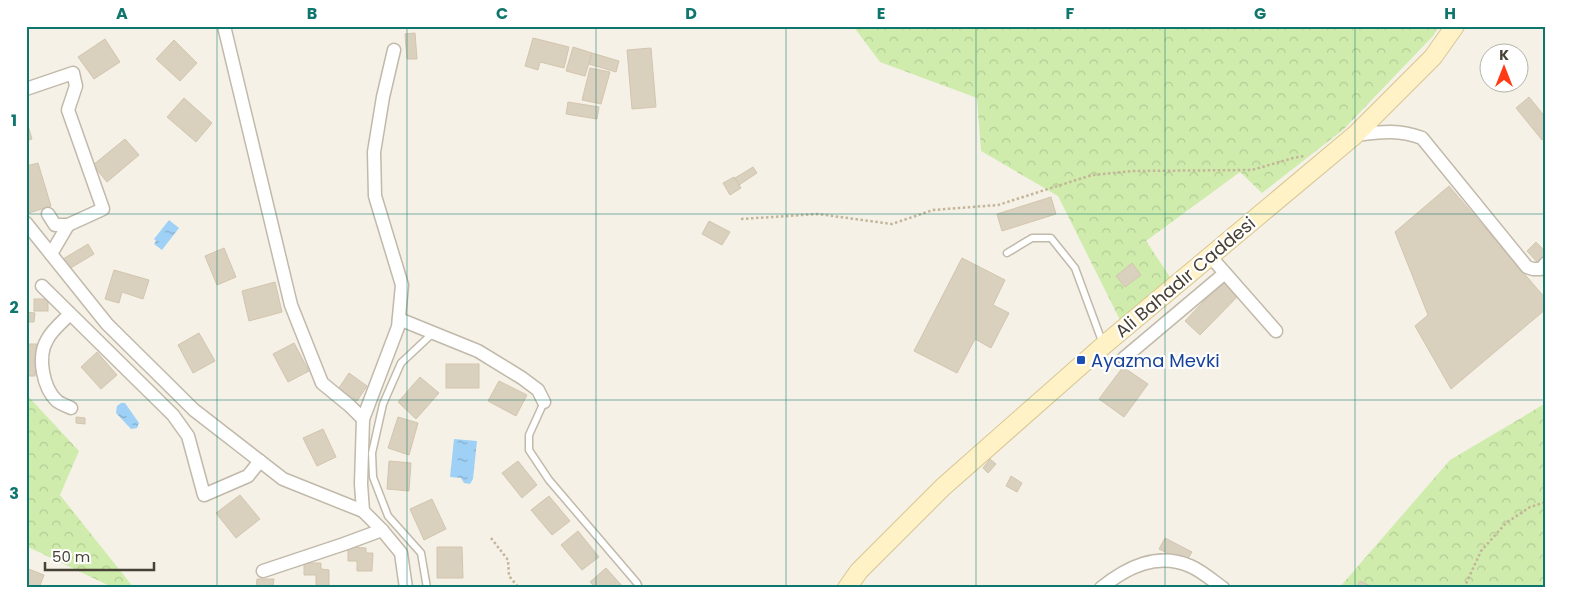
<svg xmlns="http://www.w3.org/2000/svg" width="1572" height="614" font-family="Poppins,sans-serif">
<defs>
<pattern id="forest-crowns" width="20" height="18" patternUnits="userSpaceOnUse" patternTransform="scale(1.25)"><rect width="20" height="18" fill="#cfecad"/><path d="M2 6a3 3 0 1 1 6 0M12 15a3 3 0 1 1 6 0" fill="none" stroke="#b3cc95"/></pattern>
<pattern id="water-ripples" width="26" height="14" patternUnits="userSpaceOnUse" patternTransform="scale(1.25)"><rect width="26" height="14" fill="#9fd1f6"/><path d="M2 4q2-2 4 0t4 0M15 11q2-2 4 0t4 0" fill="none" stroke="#84abc8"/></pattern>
</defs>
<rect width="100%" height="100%" fill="#f5f1e7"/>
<g fill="url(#forest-crowns)">
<path d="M 853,26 L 1440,26 L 1432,37 L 1344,129 L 1262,193 L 1240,172 L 1146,241 L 1176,286 L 1122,324 L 1058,196 L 981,151 L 977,98 L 880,62 Z"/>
<path d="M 26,394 L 79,451 L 60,495 L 134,588 L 114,588 L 26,546 Z"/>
<path d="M 1546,403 L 1546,588 L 1339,588 L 1450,460 Z"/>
</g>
<g fill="url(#water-ripples)">
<path d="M 169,220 L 179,228 L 162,250 L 154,244 L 156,241 L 154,239 Z"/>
<path d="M 121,403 L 125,403 L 139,423 L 137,428 L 131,429 L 116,413 L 117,406 Z"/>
<path d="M 454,439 L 477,441 L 473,479 L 470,484 L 464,483 L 461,478 L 450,477 Z"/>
</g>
<g fill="#dad0be" stroke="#d3c5ae">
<path d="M 415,33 L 417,59 L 407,59 L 405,34 Z"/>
<path d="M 533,38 L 569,47 L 564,68 L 540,62 L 538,70 L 525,66 Z"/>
<path d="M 105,39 L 120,62 L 94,79 L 78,57 Z"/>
<path d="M 174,40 L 197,63 L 180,81 L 156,59 Z"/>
<path d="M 573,47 L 592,53 L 585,76 L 566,71 Z"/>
<path d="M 651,48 L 656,107 L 632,109 L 627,50 Z"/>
<path d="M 592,53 L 619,61 L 616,72 L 589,64 Z"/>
<path d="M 590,68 L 610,72 L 601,104 L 582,100 Z"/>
<path d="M 1529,97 L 1546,118 L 1546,137 L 1542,140 L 1516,108 Z"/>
<path d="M 184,98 L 212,123 L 196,142 L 167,117 Z"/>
<path d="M 568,102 L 599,107 L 597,119 L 566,114 Z"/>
<path d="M 26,119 L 32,139 L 26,141 Z"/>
<path d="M 125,139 L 139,155 L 107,182 L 93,165 Z"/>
<path d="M 38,163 L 51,206 L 26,214 L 26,166 Z"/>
<path d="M 753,167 L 757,173 L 739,185 L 735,178 Z"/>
<path d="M 734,177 L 741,188 L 730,195 L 723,183 Z"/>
<path d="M 1449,186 L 1546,299 L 1546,309 L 1451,389 L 1415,326 L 1428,315 L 1395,232 Z"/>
<path d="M 1051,197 L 1056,214 L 1002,231 L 997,214 Z"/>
<path d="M 709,221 L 730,232 L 722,245 L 702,234 Z"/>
<path d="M 1536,242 L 1546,252 L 1546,255 L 1538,263 L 1527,251 Z"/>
<path d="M 88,244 L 94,254 L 69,269 L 63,259 Z"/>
<path d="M 224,248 L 236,277 L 217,285 L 205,256 Z"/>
<path d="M 962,258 L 1005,280 L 993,305 L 1009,313 L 991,348 L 975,339 L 957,373 L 914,351 Z"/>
<path d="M 1132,263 L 1141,275 L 1125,287 L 1116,276 Z"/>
<path d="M 114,270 L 149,280 L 143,299 L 122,292 L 119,303 L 105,299 Z"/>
<path d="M 1223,281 L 1238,296 L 1200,335 L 1185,321 Z"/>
<path d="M 275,282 L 282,312 L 249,321 L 242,291 Z"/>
<rect x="34" y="299" width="14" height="12"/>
<path d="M 26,312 L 35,313 L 34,322 L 26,322 Z"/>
<path d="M 199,333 L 215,361 L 193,373 L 178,345 Z"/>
<path d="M 294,343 L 309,371 L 288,382 L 273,354 Z"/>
<path d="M 26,344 L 37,344 L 35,376 L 26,376 Z"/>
<path d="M 97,352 L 117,375 L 101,389 L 81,367 Z"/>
<rect x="446" y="364" width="33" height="24"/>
<path d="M 1123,367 L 1148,384 L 1124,417 L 1099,399 Z"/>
<path d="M 349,373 L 367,386 L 357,401 L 339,388 Z"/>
<path d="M 420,377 L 439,393 L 416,419 L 398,402 Z"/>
<path d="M 499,381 L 527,395 L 516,416 L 488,401 Z"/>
<path d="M 76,417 L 85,418 L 85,424 L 76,423 Z"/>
<path d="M 398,417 L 418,423 L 409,455 L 388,448 Z"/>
<path d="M 323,429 L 336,457 L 317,466 L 303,438 Z"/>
<path d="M 990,459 L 996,464 L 988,473 L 983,468 Z"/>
<path d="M 389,461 L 411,463 L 409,491 L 387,489 Z"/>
<path d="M 518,461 L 537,485 L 522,498 L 502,473 Z"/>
<path d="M 1011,476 L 1022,483 L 1017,492 L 1006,486 Z"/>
<path d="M 240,495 L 260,519 L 236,538 L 216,513 Z"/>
<path d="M 549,496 L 570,521 L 552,535 L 531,510 Z"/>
<path d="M 432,499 L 446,529 L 424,540 L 410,509 Z"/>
<path d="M 578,531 L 599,557 L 582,570 L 561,545 Z"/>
<path d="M 1165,538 L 1192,552 L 1186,562 L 1159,549 Z"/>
<path d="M 348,547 L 366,548 L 366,553 L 373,553 L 372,571 L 357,571 L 357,561 L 348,561 Z"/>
<path d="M 437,547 L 462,547 L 463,578 L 437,578 Z"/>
<path d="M 304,563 L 321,563 L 321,569 L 329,570 L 329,586 L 316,586 L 316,575 L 304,575 Z"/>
<path d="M 26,568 L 44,575 L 39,588 L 26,588 Z"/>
<path d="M 606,568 L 624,588 L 596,588 L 590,582 Z"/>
<path d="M 257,579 L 274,579 L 273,586 L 281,586 L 281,588 L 256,588 Z"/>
<path d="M 1360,581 L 1375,588 L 1356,588 Z"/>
</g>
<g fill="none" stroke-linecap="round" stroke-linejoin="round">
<defs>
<g id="service">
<path d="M 1007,253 L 1032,238 L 1051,238 L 1075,268 L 1103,344"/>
<path d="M 544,402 L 529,435 L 529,450 L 549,480 L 637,583 L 639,588"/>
<path d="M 427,588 L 421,553 L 388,516 L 373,477 L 372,453 L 383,404 L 401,363 L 433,333"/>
</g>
<g id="minor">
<path d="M 224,26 L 291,305 L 322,383 L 350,406 L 363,419"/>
<path d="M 26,89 L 73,73 L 76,86 L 68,110 L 103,209 L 68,225 L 55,225 L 48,214"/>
<path d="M 1355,135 C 1381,132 1397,129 1422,138 L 1527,267 L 1533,269 L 1541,269 L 1546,263"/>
<path d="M 26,223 L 107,324 L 194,410 L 283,479 L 363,511 L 382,530 L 401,553 L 406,588"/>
<path d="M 51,254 L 68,225"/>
<path d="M 1210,256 L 1276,331"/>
<path d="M 42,286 L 173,415 L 188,436 L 204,495 L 248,476 L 260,461"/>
<path d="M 70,314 C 63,321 51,331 47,340 C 37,357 43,388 57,401 C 61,404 67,406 71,408"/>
<path d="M 399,319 L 478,351 L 522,378 L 538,390 L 544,402"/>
<path d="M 1124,358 L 1225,273"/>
<path d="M 363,511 L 361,484 L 363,419 L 398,327 L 402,285 L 375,196 L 374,152 L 383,97 L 394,50"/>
<path d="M 263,571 L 344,544 L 382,530"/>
<path d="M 1101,588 C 1127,567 1157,552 1190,566 C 1202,571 1213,581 1223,588"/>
</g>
<path id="secondary" d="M 847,588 L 859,571 L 943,487 L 1104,345 L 1355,135 L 1433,57 L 1455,26"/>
</defs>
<use href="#service" stroke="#c1b9a9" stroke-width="9"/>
<use href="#minor" stroke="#c1b9a9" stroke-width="15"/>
<use href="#secondary" stroke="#d8c693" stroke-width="20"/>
<g stroke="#c4b599" stroke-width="2.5" stroke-dasharray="2.5 2.5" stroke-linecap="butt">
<path d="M 741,219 L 818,214 L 892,224 L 933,210 L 998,205 L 1092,175 L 1132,171 L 1252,170 L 1293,158 L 1304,156"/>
<path d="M 491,538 L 508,560 L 509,576 L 519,588"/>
<path d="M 1464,588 L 1481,551 L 1506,523 L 1530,507 L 1546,502"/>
</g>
<use href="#service" stroke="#fff" stroke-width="6"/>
<use href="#minor" stroke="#fff" stroke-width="12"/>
<use href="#secondary" stroke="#fff2c7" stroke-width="18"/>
</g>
<path fill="none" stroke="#0f766e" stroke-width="1" stroke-opacity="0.55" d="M 217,26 L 217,588M 407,26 L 407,588M 596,26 L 596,588M 786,26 L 786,588M 976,26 L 976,588M 1165,26 L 1165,588M 1355,26 L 1355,588M 26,214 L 1546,214M 26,400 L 1546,400"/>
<rect fill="#1a4fb4" stroke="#fff" stroke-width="2" x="1076" y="355" width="10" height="10" rx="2.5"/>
<g text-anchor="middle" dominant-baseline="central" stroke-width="4.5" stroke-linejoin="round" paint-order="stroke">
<g font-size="18" fill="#484135" stroke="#fff">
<text transform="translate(1185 277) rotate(-40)">Ali Bahadır Caddesi</text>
</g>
<g font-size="18" fill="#164399" stroke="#fff" text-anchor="start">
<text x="1091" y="360">Ayazma Mevki</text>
</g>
</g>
<rect width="1572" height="614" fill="none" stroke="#ffffff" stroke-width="55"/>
<g transform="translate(1504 68)"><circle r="24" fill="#ffffff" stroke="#b6b3ae"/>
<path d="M0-4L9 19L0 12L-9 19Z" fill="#ff3a14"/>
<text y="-8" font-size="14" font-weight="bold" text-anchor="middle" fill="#484135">K</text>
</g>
<path d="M45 562v8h109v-8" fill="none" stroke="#484135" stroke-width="2.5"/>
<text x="52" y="562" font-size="15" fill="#484135" stroke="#ffffff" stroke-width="4" paint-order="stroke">50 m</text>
<rect x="28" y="28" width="1516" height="558" fill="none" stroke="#0f766e" stroke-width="2"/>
<g font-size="16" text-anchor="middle" font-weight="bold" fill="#0f766e">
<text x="122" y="19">A</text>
<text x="312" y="19">B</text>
<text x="502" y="19">C</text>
<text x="691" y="19">D</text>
<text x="881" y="19">E</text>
<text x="1070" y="19">F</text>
<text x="1260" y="19">G</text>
<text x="1450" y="19">H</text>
<text x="14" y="126">1</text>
<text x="14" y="313">2</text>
<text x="14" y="499">3</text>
</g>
</svg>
